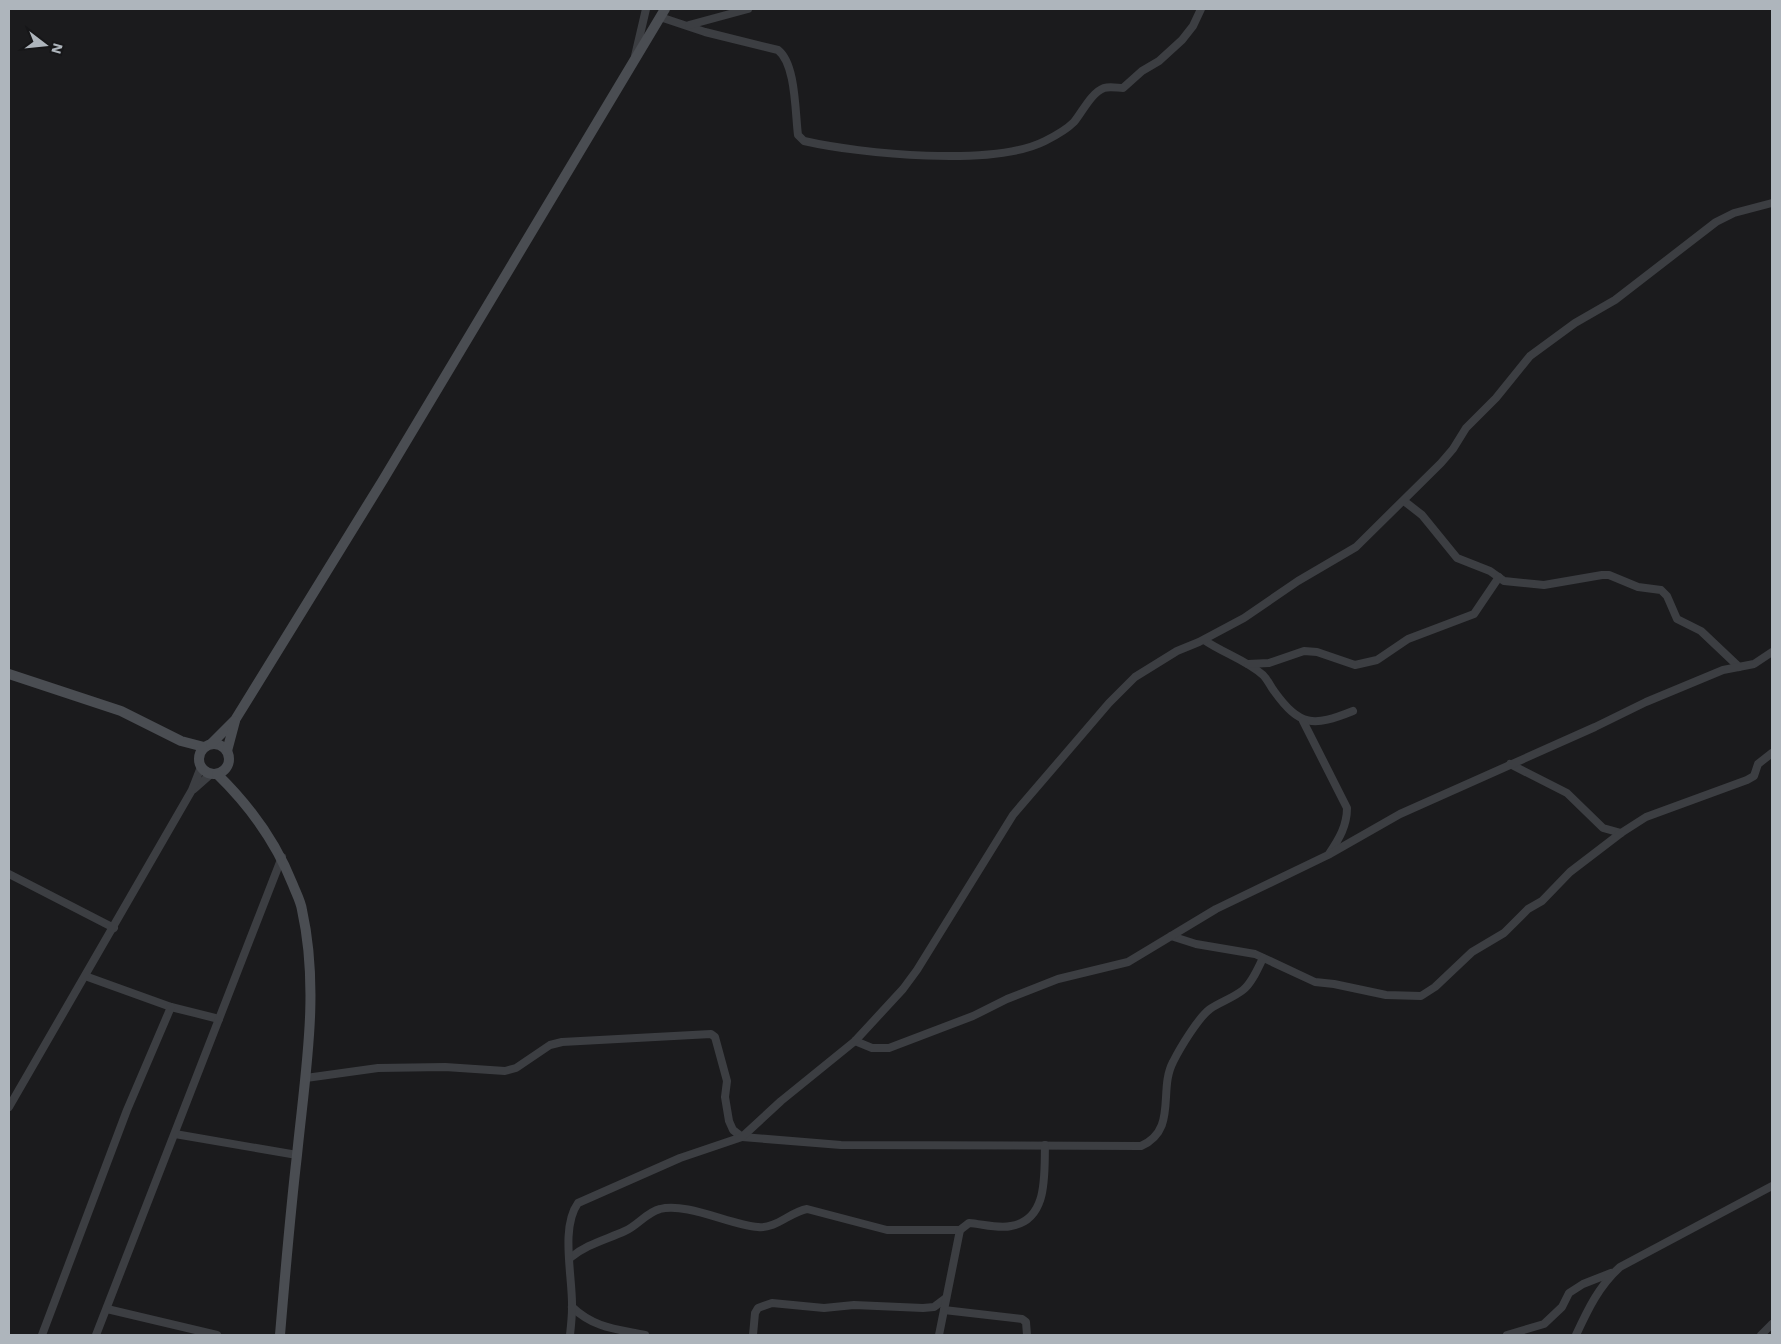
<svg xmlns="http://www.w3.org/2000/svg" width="1781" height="1344" font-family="'Work Sans',sans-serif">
<rect width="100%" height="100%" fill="#1b1b1d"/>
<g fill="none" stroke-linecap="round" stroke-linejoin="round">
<g stroke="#3c3e42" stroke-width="8">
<path d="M 660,17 L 705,32 L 778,50 C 796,64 795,112 798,135 L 804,141 C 861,154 994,167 1045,141 C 1055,136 1066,130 1074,122 C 1083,111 1091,93 1104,88 C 1110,86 1118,88 1123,88 L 1142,71 L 1159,61 L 1182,40 L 1193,26 L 1201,9"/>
<path d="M 689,25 L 748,9"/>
<path d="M 635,56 L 646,9"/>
<path d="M 1404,501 L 1422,515 L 1457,558 L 1490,571 L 1504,581 L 1544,585 L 1602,575 L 1609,575 L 1638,587 L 1661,590 L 1667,596 L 1677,619 L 1701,631 L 1739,667"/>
<path d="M 1204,640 C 1223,653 1246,660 1263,675 C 1268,680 1270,686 1274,691 C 1300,727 1313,727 1353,711"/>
<path d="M 1248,664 L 1269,663 L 1304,651 L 1317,652 L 1355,665 L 1377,660 L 1408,639 L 1474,614 L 1499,577"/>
<path d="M 1303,721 L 1347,808 C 1347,826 1339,839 1329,854"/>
<path d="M 1510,764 L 1567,793 L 1603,828 L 1621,833"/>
<path d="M 194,789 L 211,774"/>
<path d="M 9,874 L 114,928"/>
<path d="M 1171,936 L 1196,944 L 1255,954 L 1315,982 L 1334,984 L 1386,995 L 1421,996 L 1435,987 L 1472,952 L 1504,933 L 1528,909 L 1542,901 L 1570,872 L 1621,833 L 1646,817 L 1747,780 L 1754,776 L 1758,764 L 1772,753"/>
<path d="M 85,976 L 171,1007 L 219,1019"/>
<path d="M 855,1041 L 872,1048 L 889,1048 L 973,1016 L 1007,999 L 1058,979 L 1128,962 L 1216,909 L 1328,855 L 1400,814 L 1595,727 L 1646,702 L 1723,670 L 1754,664 L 1772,652"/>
<path d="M 306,1078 L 378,1068 L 445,1067 L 505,1071 L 516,1068 L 550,1045 L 562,1042 L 711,1034 L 715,1037 L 727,1081 L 725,1097 L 729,1121 L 733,1130 L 742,1137 L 841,1145 L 1141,1146 C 1178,1130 1158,1090 1173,1062 C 1180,1048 1198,1018 1210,1009 C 1220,1002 1233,998 1243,990 C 1252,983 1258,968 1263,958"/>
<path d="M 9,1107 L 192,790 L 201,767"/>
<path d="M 175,1134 L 297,1155"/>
<path d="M 570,1258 C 587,1244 605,1240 625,1231 C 637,1226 647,1212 660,1209 C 686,1202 731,1225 758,1227 C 776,1229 790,1212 807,1209 L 887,1230 L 960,1230"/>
<path d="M 572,1307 C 594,1328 616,1329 645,1335"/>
<path d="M 107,1309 L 217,1335"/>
<path d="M 944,1310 L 1022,1319 L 1026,1322 L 1027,1335"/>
<path d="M 42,1335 L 127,1110 L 171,1007"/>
<path d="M 96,1335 L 282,857"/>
<path d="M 570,1335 C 571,1326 572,1317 572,1308 C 573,1278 560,1228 578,1203 L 680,1158 L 742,1137 L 781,1101 L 855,1041 L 903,989 L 917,970 L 1013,815 L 1109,703 L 1135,677 L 1177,651 L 1199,642 L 1244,618 L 1298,581 L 1356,547 L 1441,463 L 1453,449 L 1466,428 L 1496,398 L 1530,356 L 1575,323 L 1615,300 L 1716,222 L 1734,213 L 1772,203"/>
<path d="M 753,1335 L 755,1313 L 758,1308 L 772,1303 L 824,1308 L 854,1305 L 923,1308 L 934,1307 L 946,1298"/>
<path d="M 939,1335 L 960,1230 L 969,1223 C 982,1224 999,1229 1011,1226 C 1049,1220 1044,1173 1045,1145"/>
<path d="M 1507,1335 L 1544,1324 L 1562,1307 L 1569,1293 L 1583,1284 L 1611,1273"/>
<path d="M 1576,1335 C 1588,1309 1599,1286 1620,1267 L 1772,1186"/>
<path d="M 1761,1335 L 1772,1324"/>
</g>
<g stroke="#4a4d52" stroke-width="10">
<path d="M 9,674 L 121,711 L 181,741 L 204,747"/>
<circle cx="214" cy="759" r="15"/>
<path d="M 211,744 L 235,720 L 383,480 L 665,9"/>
<path d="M 227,751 L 235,721"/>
<path d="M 217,774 C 251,807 276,842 293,885 C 296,893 301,902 302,910 C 320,991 305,1074 297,1155 C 290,1215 285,1275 280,1335"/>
</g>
</g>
<rect width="1781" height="1344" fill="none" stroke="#aeb5bc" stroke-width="20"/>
<g transform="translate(45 45) rotate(106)" stroke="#161618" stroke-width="4" paint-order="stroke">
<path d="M0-4L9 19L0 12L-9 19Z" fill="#aeb5bc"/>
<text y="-8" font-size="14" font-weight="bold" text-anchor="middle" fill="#aeb5bc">N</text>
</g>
</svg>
